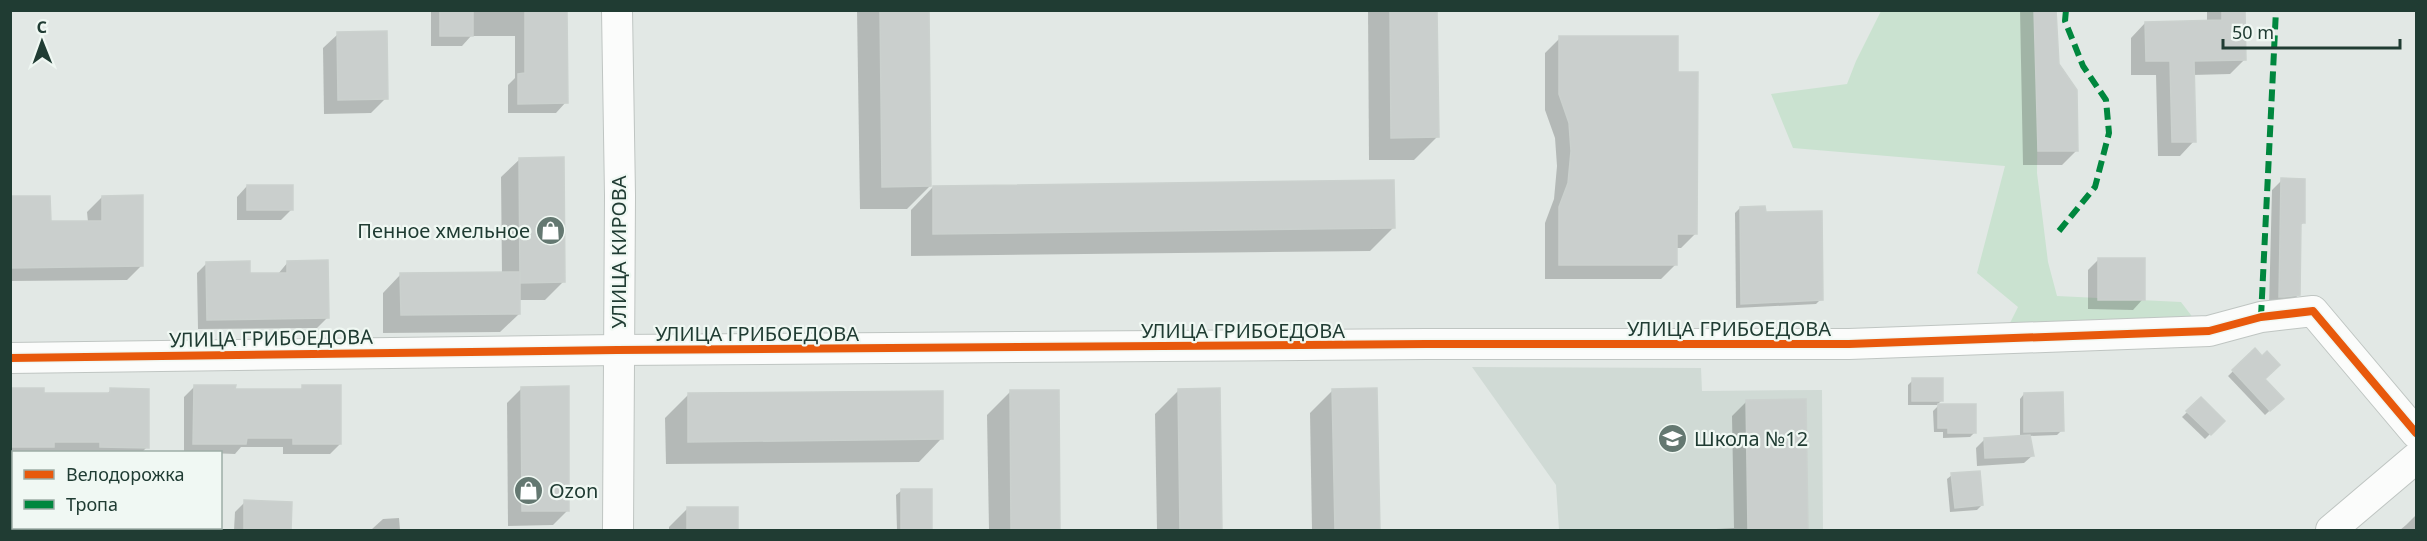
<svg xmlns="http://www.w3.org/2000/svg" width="2427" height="541" font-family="'Noto Sans',sans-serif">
<rect width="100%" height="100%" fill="#e2e8e5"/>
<path fill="#d0dad5" d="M 1472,367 L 1701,368 L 1702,391 L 1822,390 L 1823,530 L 1559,530 L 1556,485 Z"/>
<path fill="#cae2d0" d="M 1881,11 L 2035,11 L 2038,94 L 2037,173 L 2048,262 L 2057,296 L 2181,302 L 2194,319 L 2009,325 L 2018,307 L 1977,273 L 2005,166 L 1793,148 L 1771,94 L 1847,84 L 1856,61 Z"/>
<g fill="#0003">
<path d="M 431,10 L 566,10 L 566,102 L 556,113 L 508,113 L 508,85 L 515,78 L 515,36 L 471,36 L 462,46 L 431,46 Z"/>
<path d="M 857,10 L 928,10 L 930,186 L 907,209 L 860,209 Z"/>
<path d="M 1368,10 L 1436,10 L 1437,137 L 1414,160 L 1369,160 Z"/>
<path d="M 2020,10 L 2055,10 L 2057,65 L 2077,150 L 2062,165 L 2023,165 Z"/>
<path d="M 2207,10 L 2244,10 L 2245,59 L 2230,74 L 2193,75 L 2194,141 L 2180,156 L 2158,156 L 2156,75 L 2131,75 L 2131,38 L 2145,23 L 2207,22 Z"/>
<path d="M 338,34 L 386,98 L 371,113 L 324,114 L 323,48 Z"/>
<path d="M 1560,38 L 1676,73 L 1696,233 L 1681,248 L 1676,248 L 1676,264 L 1661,279 L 1545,279 L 1545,223 L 1554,199 L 1557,166 L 1555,138 L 1545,110 L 1545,53 Z"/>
<path d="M 520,159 L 563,282 L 545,300 L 519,300 L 519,314 L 500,332 L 383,333 L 383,293 L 401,274 L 502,274 L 501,177 Z"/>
<path d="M 2282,180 L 2303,223 L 2299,226 L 2299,294 L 2289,305 L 2269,307 L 2272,190 Z"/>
<path d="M 247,186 L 291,210 L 281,220 L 237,220 L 237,197 Z"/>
<path d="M 933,187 L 1393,228 L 1370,251 L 911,256 L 911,210 Z"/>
<path d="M 102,197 L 141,266 L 127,280 L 10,281 L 10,198 L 49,223 L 88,222 L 87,212 Z"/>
<path d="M 1740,208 L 1764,213 L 1821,299 L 1816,304 L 1736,308 L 1735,213 Z"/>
<path d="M 2099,259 L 2143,299 L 2133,310 L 2088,309 L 2088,270 Z"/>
<path d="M 288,262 L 328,317 L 317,328 L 198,329 L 197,273 L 207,263 L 249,275 L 278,274 Z"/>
<path d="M 2255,350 L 2263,379 L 2282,399 L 2265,415 L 2228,376 Z"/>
<path d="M 1913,380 L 1942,400 L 1937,405 L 1908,405 L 1908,385 Z"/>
<path d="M 194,387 L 234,391 L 299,391 L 303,387 L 340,444 L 330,454 L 283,454 L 283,447 L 241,447 L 235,454 L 184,452 L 184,397 Z"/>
<path d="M 522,388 L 568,510 L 553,525 L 508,526 L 507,403 Z"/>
<path d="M 10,390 L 42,394 L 106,395 L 111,390 L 147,447 L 142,452 L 14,452 L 14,457 L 10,457 Z"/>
<path d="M 1333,390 L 1378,530 L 1312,530 L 1310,413 Z"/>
<path d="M 1178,391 L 1221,530 L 1157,530 L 1155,414 Z"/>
<path d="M 1010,392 L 1059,530 L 989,530 L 987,415 Z"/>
<path d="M 2024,394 L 2062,430 L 2057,435 L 2029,436 L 2033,455 L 2024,463 L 1977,466 L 1976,448 L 1984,440 L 2020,437 L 2020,399 Z"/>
<path d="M 688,395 L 941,439 L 919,462 L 666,464 L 665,418 Z"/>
<path d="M 2201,399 L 2223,421 L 2205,439 L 2182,417 Z"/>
<path d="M 1746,402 L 1807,530 L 1698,530 L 1734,528 L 1732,416 Z"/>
<path d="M 1938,406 L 1975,432 L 1970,437 L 1943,438 L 1943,432 L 1934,432 L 1933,411 Z"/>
<path d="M 1952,475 L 1982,505 L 1977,510 L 1950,512 L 1947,479 Z"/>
<path d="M 901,491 L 931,530 L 897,530 L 896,495 Z"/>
<path d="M 245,502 L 290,530 L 234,530 L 235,512 Z"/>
<path d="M 688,508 L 736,530 L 669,530 L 669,527 Z"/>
<path d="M 2416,515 L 2416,530 L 2400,530 L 2406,525 Z"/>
<path d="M 399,518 L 400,530 L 371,530 L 383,519 Z"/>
<path d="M 30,528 L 95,528 L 94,530 L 30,530 Z"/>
</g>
<g fill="#cacfcd" stroke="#cbd1ce" stroke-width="1.5">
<rect x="440" y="10" width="33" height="26"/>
<path d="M 525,10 L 567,10 L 568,103 L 518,104 L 518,74 L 525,73 Z"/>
<path d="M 880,10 L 929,10 L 931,186 L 882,187 Z"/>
<path d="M 1390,10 L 1437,10 L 1439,137 L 1391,138 Z"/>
<path d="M 2034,10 L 2056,10 L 2059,64 L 2077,90 L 2078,151 L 2038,151 Z"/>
<path d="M 2222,10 L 2245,10 L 2246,60 L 2194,61 L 2196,142 L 2172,142 L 2170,61 L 2146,61 L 2145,22 L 2222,20 Z"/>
<path d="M 387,31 L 388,99 L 338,100 L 337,32 Z"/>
<path d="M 1559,36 L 1678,36 L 1678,72 L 1698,72 L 1697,234 L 1677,234 L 1677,265 L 1559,265 L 1559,207 L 1568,183 L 1571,151 L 1569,123 L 1559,94 Z"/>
<path d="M 564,157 L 565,282 L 520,283 L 519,158 Z"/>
<path d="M 2281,178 L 2305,179 L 2305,223 L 2301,223 L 2300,295 L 2284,297 L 2279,297 Z"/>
<path d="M 1394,180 L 1395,228 L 933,234 L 933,186 Z"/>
<rect x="247" y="185" width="46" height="25"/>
<path d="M 143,195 L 143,266 L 10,268 L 10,196 L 50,196 L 51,221 L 102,221 L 102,196 Z"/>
<path d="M 1765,206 L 1766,212 L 1822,211 L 1823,300 L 1741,304 L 1740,207 Z"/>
<rect x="2098" y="258" width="47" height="42"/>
<path d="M 328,260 L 329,318 L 207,320 L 206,262 L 250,261 L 250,273 L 287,273 L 287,261 Z"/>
<path d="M 520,272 L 520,314 L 401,315 L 400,273 Z"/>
<path d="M 2255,348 L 2262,356 L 2267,351 L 2280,365 L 2265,379 L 2284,399 L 2270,411 L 2232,370 Z"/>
<rect x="1912" y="378" width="31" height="23"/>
<path d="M 194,385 L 236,385 L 235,389 L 302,389 L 302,385 L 341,385 L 341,444 L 293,444 L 293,438 L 247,438 L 246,444 L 193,444 Z"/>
<path d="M 569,386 L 569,511 L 522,511 L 521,387 Z"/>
<path d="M 10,388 L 44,388 L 44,393 L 110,393 L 110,388 L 149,389 L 149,448 L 100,447 L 100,442 L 54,442 L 54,447 L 10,447 Z"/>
<path d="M 1220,388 L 1222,531 L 1180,531 L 1178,389 Z"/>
<path d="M 1377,388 L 1380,531 L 1335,531 L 1332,389 Z"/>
<path d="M 1010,390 L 1059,390 L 1060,531 L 1011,531 Z"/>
<path d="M 943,391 L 943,439 L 688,442 L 688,393 Z"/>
<path d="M 2063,392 L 2064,431 L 2024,432 L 2024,393 Z"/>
<path d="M 2201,397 L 2225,421 L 2211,435 L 2186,411 Z"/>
<path d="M 1806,399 L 1808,531 L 1748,531 L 1746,400 Z"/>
<path d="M 1938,404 L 1976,404 L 1976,433 L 1948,433 L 1948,428 L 1938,428 Z"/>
<path d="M 2030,435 L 2034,456 L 1985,458 L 1984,438 Z"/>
<path d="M 1980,471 L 1983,505 L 1955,508 L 1951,473 Z"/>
<rect x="901" y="489" width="31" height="42"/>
<path d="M 244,500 L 292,502 L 291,531 L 244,531 Z"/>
<rect x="687" y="507" width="51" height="24"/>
</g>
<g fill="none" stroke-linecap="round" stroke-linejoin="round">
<defs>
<g id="minor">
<path d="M 617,10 L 620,196 L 618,530"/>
<path d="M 10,358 L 617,350 L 1426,344 L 1849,344 L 2209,331 L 2261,317 L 2313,311 L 2416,433"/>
<path d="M 2331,530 L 2416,458"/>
</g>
</defs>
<use href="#minor" stroke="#bfc5c2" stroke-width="32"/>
<use href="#minor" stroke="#fbfcfb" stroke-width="30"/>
<g stroke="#00873e" stroke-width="6" stroke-dasharray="12 6" stroke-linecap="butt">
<path d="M 2059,231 L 2095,187 L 2109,133 L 2106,100 L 2083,66 L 2065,21 L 2066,10"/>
<path d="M 2261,317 L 2276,10"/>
</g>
<defs>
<path id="cycleway" d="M 10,358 L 617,350 L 1426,344 L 1849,344 L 2209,331 L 2261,317 L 2313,311 L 2416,433"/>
</defs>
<use href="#cycleway" stroke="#f0f8f3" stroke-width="11"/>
<use href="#cycleway" stroke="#e8590c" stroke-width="8"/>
</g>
<defs>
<symbol id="shop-disc" viewBox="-11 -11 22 22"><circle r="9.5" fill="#647871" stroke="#f0f8f3"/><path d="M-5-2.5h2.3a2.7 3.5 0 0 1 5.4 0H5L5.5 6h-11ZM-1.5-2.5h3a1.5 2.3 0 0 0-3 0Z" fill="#fff"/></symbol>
<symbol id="school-disc" viewBox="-11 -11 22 22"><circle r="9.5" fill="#647871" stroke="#f0f8f3"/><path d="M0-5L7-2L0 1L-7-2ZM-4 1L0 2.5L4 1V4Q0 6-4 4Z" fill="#fff"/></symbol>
</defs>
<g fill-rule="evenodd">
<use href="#shop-disc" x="534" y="214" width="33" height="33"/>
<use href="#school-disc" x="1656" y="422" width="33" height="33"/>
<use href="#shop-disc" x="512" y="474" width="33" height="33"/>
</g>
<g text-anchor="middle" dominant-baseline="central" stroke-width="4.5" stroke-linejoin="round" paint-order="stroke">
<g font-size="20" fill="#203c33" stroke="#f0f8f3" text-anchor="start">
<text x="530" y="230" text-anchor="end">Пенное хмельное</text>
<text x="1694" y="438">Школа №12</text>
<text x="549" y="490">Ozon</text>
</g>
<g font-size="20" fill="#203c33" stroke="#f0f8f3">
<text transform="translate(618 252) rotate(-90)">УЛИЦА КИРОВА</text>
<text x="1729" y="328">УЛИЦА ГРИБОЕДОВА</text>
<text x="1243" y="330">УЛИЦА ГРИБОЕДОВА</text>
<text x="757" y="333">УЛИЦА ГРИБОЕДОВА</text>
<text transform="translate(271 338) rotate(-1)">УЛИЦА ГРИБОЕДОВА</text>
</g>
</g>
<rect width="2427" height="541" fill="none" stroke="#203c33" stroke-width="24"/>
<rect x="12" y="451" width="210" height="78" fill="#f0f8f3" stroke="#9dada6" stroke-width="1.5"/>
<rect x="24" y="470" width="30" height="9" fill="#e8590c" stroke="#9dada6" stroke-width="1.5"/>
<text x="66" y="481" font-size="18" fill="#203c33">Велодорожка</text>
<rect x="24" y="500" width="30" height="9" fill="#00873e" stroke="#9dada6" stroke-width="1.5"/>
<text x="66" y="511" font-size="18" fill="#203c33">Тропа</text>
<g transform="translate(42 42) rotate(359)" stroke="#f0f8f3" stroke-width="4.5" paint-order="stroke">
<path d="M0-4.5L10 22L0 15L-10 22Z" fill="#203c33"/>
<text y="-9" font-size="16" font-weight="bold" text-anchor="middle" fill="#203c33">С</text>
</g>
<path d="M2223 39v9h177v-9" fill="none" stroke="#203c33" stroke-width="3"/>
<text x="2232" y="39" font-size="18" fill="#203c33" stroke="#f0f8f3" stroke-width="4.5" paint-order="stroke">50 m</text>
</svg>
